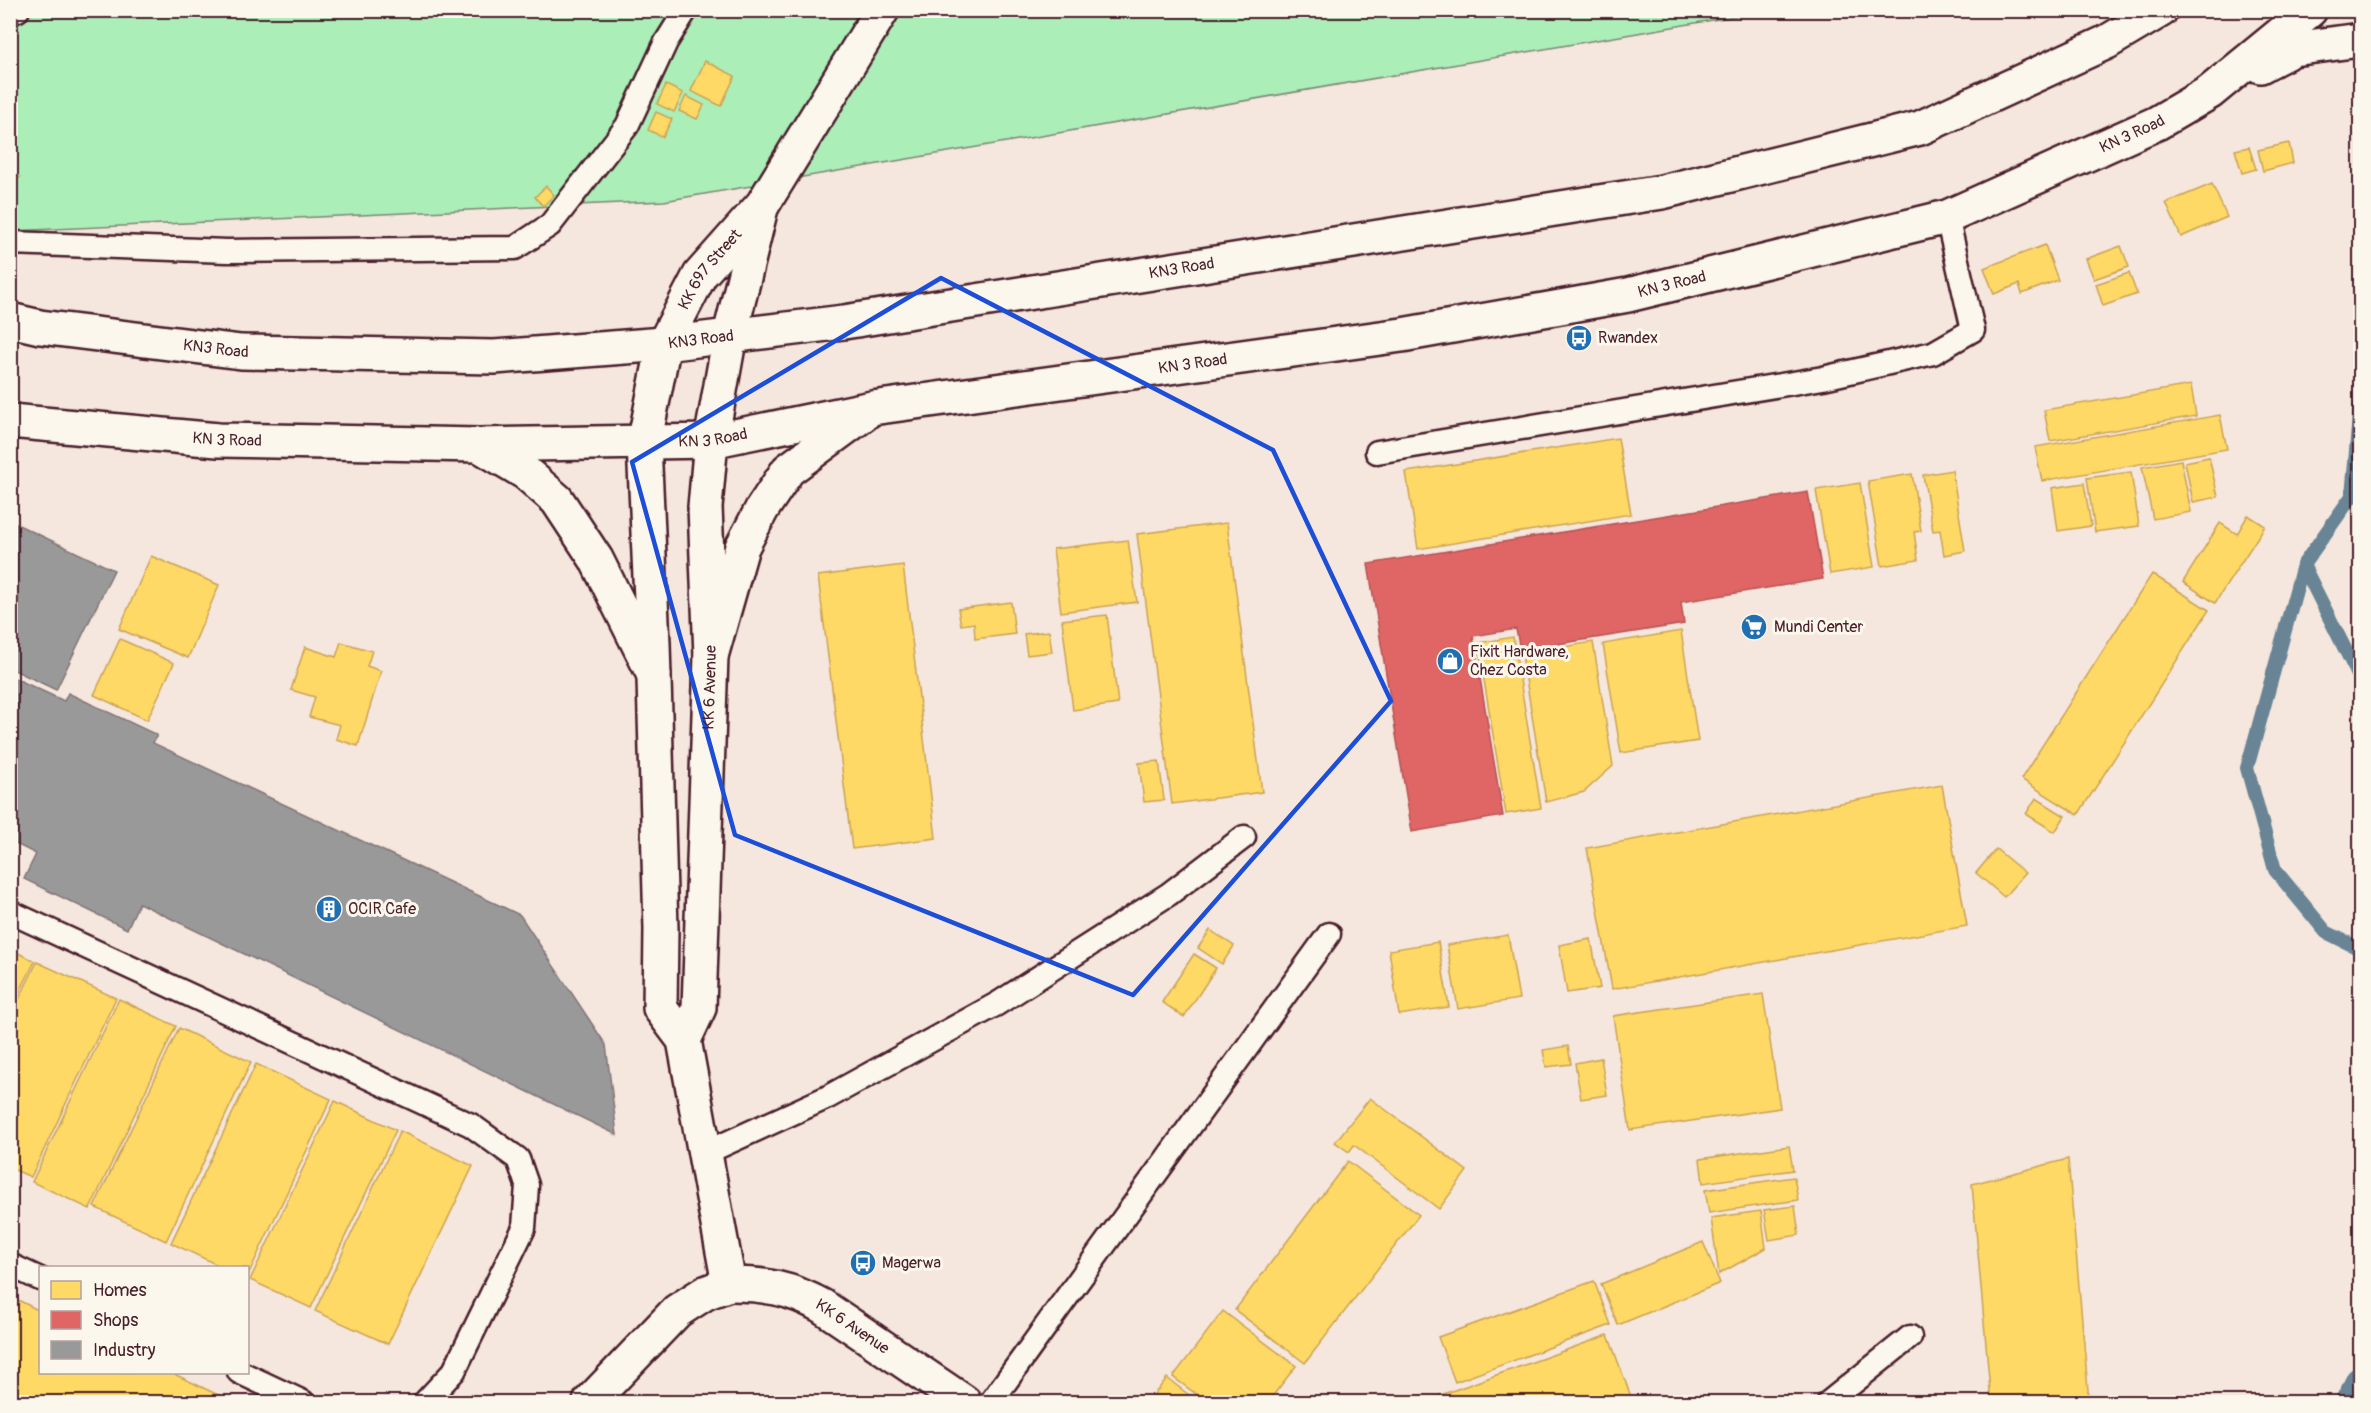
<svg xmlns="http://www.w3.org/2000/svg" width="2371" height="1413" font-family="Pangolin,sans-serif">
<rect width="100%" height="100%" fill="#f5e7dd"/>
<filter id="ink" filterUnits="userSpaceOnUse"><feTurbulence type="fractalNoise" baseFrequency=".0167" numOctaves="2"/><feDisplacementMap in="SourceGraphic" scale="12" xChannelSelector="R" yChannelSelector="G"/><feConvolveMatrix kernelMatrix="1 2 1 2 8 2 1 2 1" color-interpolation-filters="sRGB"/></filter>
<g filter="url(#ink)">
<path fill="#aceeb8" stroke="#7b8672" stroke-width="1.5" d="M 10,11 L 1765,11 L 664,201 L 11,231 Z"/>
<g fill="#ffd966" stroke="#c9a154" stroke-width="1.5">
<path d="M 705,61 L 735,76 L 721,106 L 691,91 Z"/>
<path d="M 666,85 L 683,93 L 674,112 L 657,104 Z"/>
<path d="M 686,96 L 704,105 L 697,119 L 679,111 Z"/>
<path d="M 656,112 L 672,119 L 663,137 L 648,130 Z"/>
<path d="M 2289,143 L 2293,163 L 2263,171 L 2258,150 Z"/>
<path d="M 2249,147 L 2256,169 L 2242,173 L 2235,150 Z"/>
<path d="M 10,169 L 20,177 L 10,189 Z"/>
<path d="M 2212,184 L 2227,217 L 2181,237 L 2166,203 Z"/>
<path d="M 546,186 L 554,195 L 543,206 L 535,197 Z"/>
<path d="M 2045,245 L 2058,280 L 2022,294 L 2019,284 L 1994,294 L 1984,268 Z"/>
<path d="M 2121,246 L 2129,267 L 2094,279 L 2086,259 Z"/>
<path d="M 2129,273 L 2137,294 L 2103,306 L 2096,284 Z"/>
<path d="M 2191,385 L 2196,416 L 2050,441 L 2044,410 Z"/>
<path d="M 2220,415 L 2227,449 L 2042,481 L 2035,447 Z"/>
<path d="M 1618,438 L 1631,514 L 1418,549 L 1406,472 Z"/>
<path d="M 2209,457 L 2218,497 L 2193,502 L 2185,462 Z"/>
<path d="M 2181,460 L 2191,512 L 2153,519 L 2142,467 Z"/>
<path d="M 1952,470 L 1965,551 L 1944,555 L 1940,530 L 1933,531 L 1923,475 Z"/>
<path d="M 2131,472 L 2139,526 L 2095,532 L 2087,478 Z"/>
<path d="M 1912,474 L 1921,531 L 1914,532 L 1918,560 L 1882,566 L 1868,481 Z"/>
<path d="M 1860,483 L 1874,567 L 1830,574 L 1816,490 Z"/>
<path d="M 2084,483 L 2091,526 L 2058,531 L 2052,488 Z"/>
<path d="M 2248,515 L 2265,526 L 2215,603 L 2183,582 L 2220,523 L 2237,534 Z"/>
<path d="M 1227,523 L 1262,792 L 1172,804 L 1137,534 Z"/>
<path d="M 1128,540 L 1137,602 L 1061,612 L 1053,549 Z"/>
<path d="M 151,556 L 219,585 L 188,658 L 119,629 Z"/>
<path d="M 903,565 L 936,838 L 852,849 L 818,576 Z"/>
<path d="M 2152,574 L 2209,610 L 2078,815 L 2021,779 Z"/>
<path d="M 1011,602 L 1015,634 L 975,639 L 974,623 L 961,625 L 958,609 Z"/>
<path d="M 1107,615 L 1118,704 L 1073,710 L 1062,620 Z"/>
<path d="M 1049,631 L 1052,652 L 1027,655 L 1024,634 Z"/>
<path d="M 1681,631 L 1698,741 L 1621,753 L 1603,644 Z"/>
<path d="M 1513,637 L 1541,808 L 1506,814 L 1478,643 Z"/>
<path d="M 120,639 L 174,663 L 147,720 L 94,695 Z"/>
<path d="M 341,642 L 372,651 L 367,666 L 381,671 L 358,746 L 336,739 L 340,725 L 309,717 L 315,697 L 291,690 L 305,647 L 336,657 Z"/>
<path d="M 1593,642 L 1613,766 L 1584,792 L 1546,802 L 1522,654 Z"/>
<path d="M 1159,761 L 1164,800 L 1144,802 L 1139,763 Z"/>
<path d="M 1942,785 L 1967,926 L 1612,989 L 1587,848 Z"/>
<path d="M 2036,798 L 2065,816 L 2055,832 L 2026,814 Z"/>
<path d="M 1996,849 L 2025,873 L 2004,897 L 1976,873 Z"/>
<path d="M 1210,930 L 1234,946 L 1222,964 L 1198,948 Z"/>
<path d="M 1508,935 L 1519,999 L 1458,1009 L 1447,945 Z"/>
<path d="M 1591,939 L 1600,988 L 1567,993 L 1559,945 Z"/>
<path d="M 1438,942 L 1449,1007 L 1399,1015 L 1389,950 Z"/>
<path d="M 10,949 L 35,961 L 10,1012 Z"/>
<path d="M 1194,954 L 1216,968 L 1184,1017 L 1162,1002 Z"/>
<path d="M 37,962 L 116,998 L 31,1177 L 10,1168 L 10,1018 Z"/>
<path d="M 1763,994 L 1780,1108 L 1630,1130 L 1613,1016 Z"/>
<path d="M 119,999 L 176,1026 L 90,1209 L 32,1182 Z"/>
<path d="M 179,1028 L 251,1062 L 166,1241 L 94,1207 Z"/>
<path d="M 1568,1046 L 1571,1064 L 1546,1067 L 1543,1050 Z"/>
<path d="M 1601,1058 L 1607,1095 L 1581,1099 L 1575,1063 Z"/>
<path d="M 256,1064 L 331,1099 L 248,1275 L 248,1268 L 224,1268 L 171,1243 Z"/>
<path d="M 1370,1098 L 1467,1171 L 1439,1209 L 1354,1145 L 1349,1152 L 1335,1142 Z"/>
<path d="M 335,1101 L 396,1130 L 311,1308 L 250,1280 Z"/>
<path d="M 400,1131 L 473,1166 L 388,1344 L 315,1311 Z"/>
<path d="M 1789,1146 L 1793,1170 L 1703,1183 L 1700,1159 Z"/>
<path d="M 2068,1159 L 2089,1402 L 1991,1402 L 1972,1184 Z"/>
<path d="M 1348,1161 L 1419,1215 L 1305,1363 L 1235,1310 Z"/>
<path d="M 1794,1177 L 1798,1200 L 1709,1213 L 1705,1190 Z"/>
<path d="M 1795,1206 L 1799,1235 L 1769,1240 L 1764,1210 Z"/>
<path d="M 1761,1211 L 1766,1248 L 1719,1274 L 1711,1218 Z"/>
<path d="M 1703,1242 L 1720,1283 L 1618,1325 L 1601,1284 Z"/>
<path d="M 1594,1281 L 1611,1325 L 1455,1382 L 1438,1337 Z"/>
<path d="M 10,1296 L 40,1311 L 40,1372 L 170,1372 L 233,1402 L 10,1402 Z"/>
<path d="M 1223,1311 L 1296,1366 L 1268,1402 L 1207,1402 L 1173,1377 Z"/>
<path d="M 1608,1335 L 1633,1402 L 1421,1402 Z"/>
<path d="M 1167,1378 L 1198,1402 L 1148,1402 Z"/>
</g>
<path fill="#e06666" stroke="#b35154" stroke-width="1.5" d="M 1808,492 L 1823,579 L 1681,602 L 1684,624 L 1520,650 L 1516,629 L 1473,636 L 1503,816 L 1412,832 L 1368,564 Z"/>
<g fill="#999" stroke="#817478" stroke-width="1.5">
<path d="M 10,521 L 114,570 L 56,690 L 10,668 Z"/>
<path d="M 10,676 L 64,701 L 68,693 L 157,735 L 153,743 L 520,915 L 606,1045 L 617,1135 L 139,903 L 127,929 L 24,879 L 36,854 L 10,841 Z"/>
</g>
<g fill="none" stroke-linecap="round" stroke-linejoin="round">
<g stroke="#688495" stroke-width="14">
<path d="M 2360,405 L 2352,496 L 2303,565 L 2360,679"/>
<path d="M 2303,565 L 2247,768 L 2275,870 L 2326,932 L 2360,949"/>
<path d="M 2341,1402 L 2354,1376 L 2360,1372"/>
</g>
<defs>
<g id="service">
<path d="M 10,13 L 18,10"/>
<path d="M 10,243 L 227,251 L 515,248 L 550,225 L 627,126 L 666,42 L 686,10"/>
<path d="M 1377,452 L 1823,378 L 1933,353 L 1973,330 L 1947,217"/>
<path d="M 10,912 L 471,1125 L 518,1159 L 527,1185 L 524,1228 L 454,1371 L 425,1402"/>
<path d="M 705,1153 L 828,1097 L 997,1004 L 1169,894 L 1244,837"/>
<path d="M 10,1265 L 40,1279"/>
<path d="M 239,1372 L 303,1402"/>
<path d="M 991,1402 L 1329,934"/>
<path d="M 1829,1402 L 1910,1337"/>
</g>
<g id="minor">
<path d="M 730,335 L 761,208"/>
<path id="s1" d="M 664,344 L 700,275 L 763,204 L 882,10"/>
<path d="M 590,1402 L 677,1311 L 705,1293 L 729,1284"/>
</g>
<g id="secondary">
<path id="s2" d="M 664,344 L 644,444 L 653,643 L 661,929 L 660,1008 L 684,1040 L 729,1284 C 764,1284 790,1288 822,1306 L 964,1402"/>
<path id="s3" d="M 684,1040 L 699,1008 L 711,656 L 705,507 L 711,441 L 730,335"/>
</g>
<g id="trunk">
<path d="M 2260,66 L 2293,49 L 2360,40"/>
<path id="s4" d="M 10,320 L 40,327 L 241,352 L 494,357 L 664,344 L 844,322 L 1662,192 L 1920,128 L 2107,42 L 2161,10"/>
<path id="s5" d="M 10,421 L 218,440 L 479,445 L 711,441 L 872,408 L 1402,335 L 1628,295 L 1947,217 L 2157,123 L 2210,92 L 2310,10"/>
<path d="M 479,445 L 526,473 L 557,500 L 596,559 L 654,675"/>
<path d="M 711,656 L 742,547 L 762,509 L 788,470 L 864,414"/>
</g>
</defs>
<use href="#service" stroke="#4a1f2b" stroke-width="27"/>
<use href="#minor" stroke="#4a1f2b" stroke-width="38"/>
<use href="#secondary" stroke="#4a1f2b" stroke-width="38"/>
<use href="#trunk" stroke="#4a1f2b" stroke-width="38"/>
<use href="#service" stroke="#fbf7ec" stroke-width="22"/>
<use href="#minor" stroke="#fbf7ec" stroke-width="33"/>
<use href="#secondary" stroke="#fbf7ec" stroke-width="33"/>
<use href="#trunk" stroke="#fbf7ec" stroke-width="33"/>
</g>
</g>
<path fill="none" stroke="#1d4ed8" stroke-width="4.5" stroke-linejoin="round" d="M 941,278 L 1273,450 L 1391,701 L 1133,995 L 735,835 L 632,462 Z"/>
<defs>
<symbol id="bus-disc" viewBox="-11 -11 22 22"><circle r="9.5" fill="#1f6fb2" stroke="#fbf7ec"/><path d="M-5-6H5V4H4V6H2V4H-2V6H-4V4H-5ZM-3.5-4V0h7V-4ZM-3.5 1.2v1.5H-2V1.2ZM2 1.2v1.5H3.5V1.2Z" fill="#fff"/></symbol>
<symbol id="supermarket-disc" viewBox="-11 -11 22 22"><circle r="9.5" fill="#1f6fb2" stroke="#fbf7ec"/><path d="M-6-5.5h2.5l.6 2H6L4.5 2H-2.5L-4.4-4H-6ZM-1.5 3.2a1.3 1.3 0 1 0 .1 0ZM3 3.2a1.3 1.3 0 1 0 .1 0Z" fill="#fff"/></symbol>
<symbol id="shop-disc" viewBox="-11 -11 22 22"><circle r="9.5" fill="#1f6fb2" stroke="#fbf7ec"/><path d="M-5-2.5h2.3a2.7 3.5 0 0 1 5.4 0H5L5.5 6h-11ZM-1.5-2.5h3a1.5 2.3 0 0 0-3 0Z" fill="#fff"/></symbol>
<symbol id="building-disc" viewBox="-11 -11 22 22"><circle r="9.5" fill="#1f6fb2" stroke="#fbf7ec"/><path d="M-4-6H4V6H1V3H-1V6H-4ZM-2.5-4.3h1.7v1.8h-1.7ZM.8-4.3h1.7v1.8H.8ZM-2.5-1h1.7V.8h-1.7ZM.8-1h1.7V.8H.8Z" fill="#fff"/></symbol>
</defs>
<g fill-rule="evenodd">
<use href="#bus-disc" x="1564" y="323" width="30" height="30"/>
<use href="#supermarket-disc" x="1739" y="612" width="30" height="30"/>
<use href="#shop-disc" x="1435" y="646" width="30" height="30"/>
<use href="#building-disc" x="314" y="894" width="30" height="30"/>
<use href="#bus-disc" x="848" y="1248" width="30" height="30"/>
</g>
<g text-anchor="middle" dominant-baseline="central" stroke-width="6" stroke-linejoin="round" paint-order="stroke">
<g font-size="16" fill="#4a1f2b" stroke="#fbf7ec">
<text stroke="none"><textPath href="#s5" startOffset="2162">KN 3 Road</textPath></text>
<text stroke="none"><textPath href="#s4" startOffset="1180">KN3 Road</textPath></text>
<text stroke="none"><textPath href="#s1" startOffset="88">KK 697 Street</textPath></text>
<text stroke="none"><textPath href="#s5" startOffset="1676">KN 3 Road</textPath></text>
<text stroke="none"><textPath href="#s4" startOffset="694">KN3 Road</textPath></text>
<text stroke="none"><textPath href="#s4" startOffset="208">KN3 Road</textPath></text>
<text stroke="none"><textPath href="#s5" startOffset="1190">KN 3 Road</textPath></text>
<text stroke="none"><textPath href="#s5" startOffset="704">KN 3 Road</textPath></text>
<text stroke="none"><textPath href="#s5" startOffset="218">KN 3 Road</textPath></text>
<text stroke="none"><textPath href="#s3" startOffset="356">KK 6 Avenue</textPath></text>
<text stroke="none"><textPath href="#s2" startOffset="1088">KK 6 Avenue</textPath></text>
</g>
<g font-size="16" fill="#4a1f2b" stroke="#fbf7ec" text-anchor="start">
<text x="1598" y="338">Rwandex</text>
<text x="1774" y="627">Mundi Center</text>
<text x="1470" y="652">Fixit Hardware,<tspan x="1470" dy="18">Chez Costa</tspan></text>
<text x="348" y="909">OCIR Cafe</text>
<text x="882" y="1263">Magerwa</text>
</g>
</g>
<rect width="2371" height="1413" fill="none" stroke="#fbf7ec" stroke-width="36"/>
<rect x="18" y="18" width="2335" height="1377" fill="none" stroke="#4a1f2b" stroke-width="2" filter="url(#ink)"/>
<rect x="39" y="1266" width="210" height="108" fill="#fbf7ec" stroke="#b4a19f" stroke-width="1.5"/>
<rect x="51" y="1281" width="30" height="18" fill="#ffd966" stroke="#b4a19f" stroke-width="1.5"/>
<text x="93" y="1296" font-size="18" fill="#4a1f2b">Homes</text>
<rect x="51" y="1311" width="30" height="18" fill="#e06666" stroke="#b4a19f" stroke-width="1.5"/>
<text x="93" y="1326" font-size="18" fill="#4a1f2b">Shops</text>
<rect x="51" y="1341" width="30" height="18" fill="#999999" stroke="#b4a19f" stroke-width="1.5"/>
<text x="93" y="1356" font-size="18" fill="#4a1f2b">Industry</text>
</svg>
